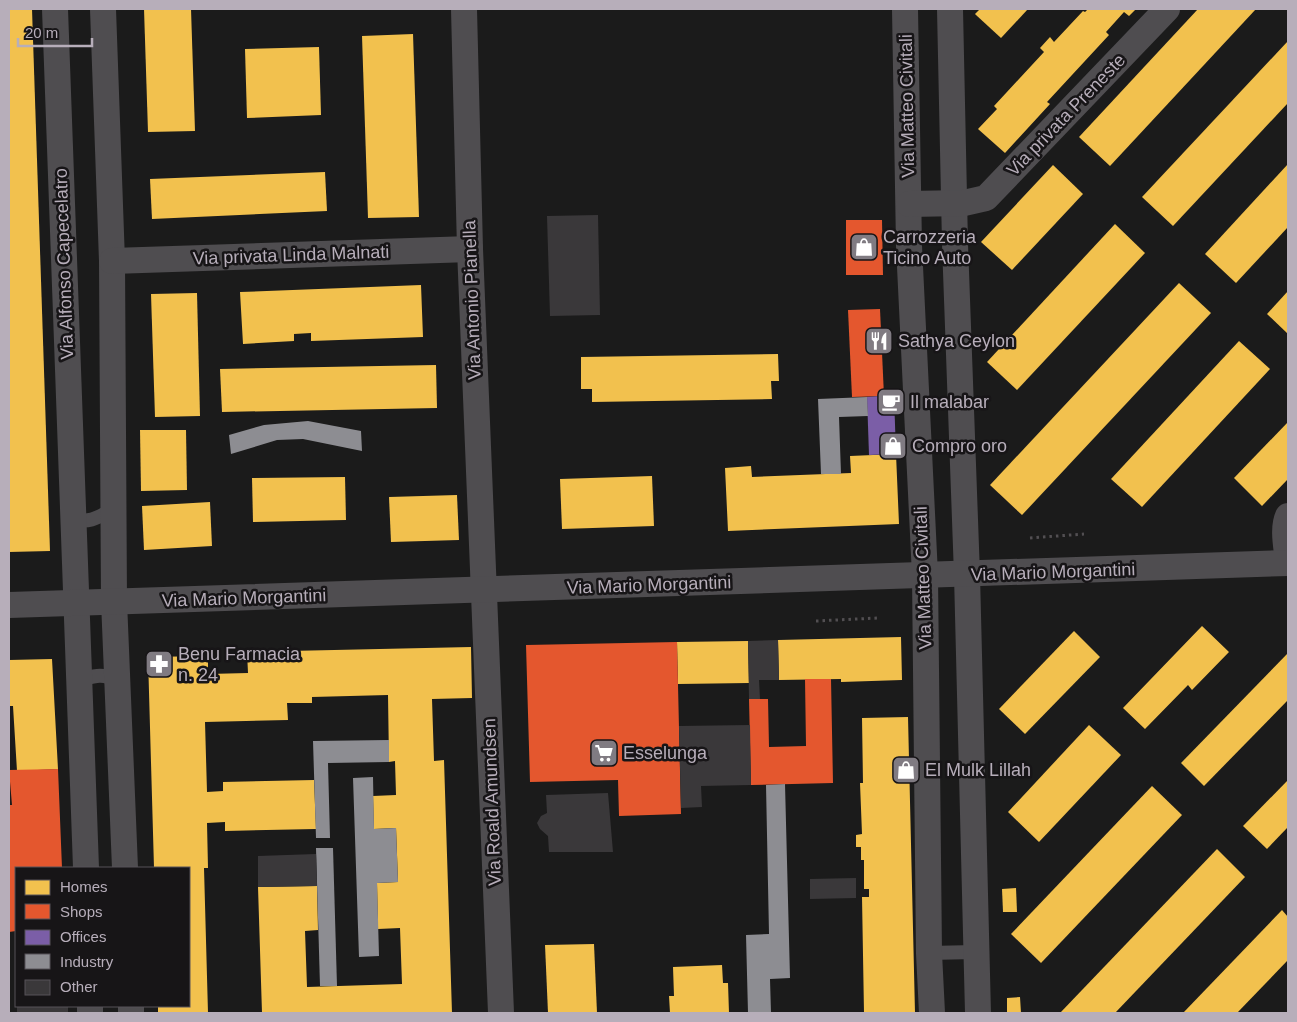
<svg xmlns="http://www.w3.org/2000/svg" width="1297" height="1022" font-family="Helvetica,sans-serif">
<rect width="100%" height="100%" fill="#1b1b1b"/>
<g fill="#f2c14e">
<path d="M 9,9 L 32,9 L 50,551 L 9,552 Z"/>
<path d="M 144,9 L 191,9 L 195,131 L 148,132 Z"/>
<path d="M 980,9 L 1028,9 L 1001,38 L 976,15 L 975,14 Z"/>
<path d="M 1088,9 L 1136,9 L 1129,16 L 1124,12 L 1106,32 L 1109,35 L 1047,102 L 1050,104 L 1005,153 L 978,129 L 997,109 L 994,106 L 1044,52 L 1040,48 L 1050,37 L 1054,42 L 1083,11 L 1085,12 Z"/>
<path d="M 1198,9 L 1256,9 L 1110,166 L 1079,137 Z"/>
<path d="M 413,34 L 419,217 L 368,218 L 362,36 Z"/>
<path d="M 1288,41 L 1288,103 L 1173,226 L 1142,197 Z"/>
<path d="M 319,47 L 321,115 L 247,118 L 245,49 Z"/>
<path d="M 1288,164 L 1288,227 L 1236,283 L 1205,254 Z"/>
<path d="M 1053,165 L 1083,194 L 1012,270 L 981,242 Z"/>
<path d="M 325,172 L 327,211 L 152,219 L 150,179 Z"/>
<path d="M 1115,224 L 1145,253 L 1017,390 L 987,362 Z"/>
<path d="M 1179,283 L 1211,313 L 1022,515 L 990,485 Z"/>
<path d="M 421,285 L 423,337 L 311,341 L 311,333 L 294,334 L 294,341 L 243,344 L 240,292 Z"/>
<path d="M 1288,291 L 1288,334 L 1267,314 Z"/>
<path d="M 197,293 L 200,416 L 155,417 L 151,294 Z"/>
<path d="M 1239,341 L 1270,369 L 1142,507 L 1111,479 Z"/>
<path d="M 778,354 L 779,381 L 771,381 L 772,399 L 592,402 L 592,389 L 581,389 L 581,357 Z"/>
<path d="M 436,365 L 437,408 L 222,412 L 220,369 Z"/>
<path d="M 1288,422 L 1288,479 L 1262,506 L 1234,478 Z"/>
<path d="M 140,430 L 186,430 L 187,490 L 141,491 Z"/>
<path d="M 896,454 L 899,524 L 728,531 L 725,468 L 751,466 L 752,477 L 851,473 L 850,456 Z"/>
<path d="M 652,476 L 654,526 L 562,529 L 560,479 Z"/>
<path d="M 345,477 L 346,520 L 253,522 L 252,478 Z"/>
<path d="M 457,495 L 459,540 L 391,542 L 389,497 Z"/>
<path d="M 210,502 L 212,546 L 144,550 L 142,506 Z"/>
<path d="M 1202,626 L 1229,652 L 1192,690 L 1188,685 L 1145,729 L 1123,708 Z"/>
<path d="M 1074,631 L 1100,657 L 1025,734 L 999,709 Z"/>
<path d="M 901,637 L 902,680 L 841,682 L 841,679 L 779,680 L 778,640 Z"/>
<path d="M 748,641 L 749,683 L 678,684 L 677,642 Z"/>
<path d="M 471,647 L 472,698 L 432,699 L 434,761 L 444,760 L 452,1013 L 262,1013 L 258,887 L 317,886 L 318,930 L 305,931 L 307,987 L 402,984 L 400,928 L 378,929 L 377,883 L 398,882 L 396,828 L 374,829 L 373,796 L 396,795 L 395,761 L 389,762 L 388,695 L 312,697 L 312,703 L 287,703 L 288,720 L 205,722 L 207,792 L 223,791 L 223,782 L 314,780 L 316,829 L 225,831 L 225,822 L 207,823 L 208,868 L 204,868 L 208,1013 L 158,1013 L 158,1006 L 189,1006 L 189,868 L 154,868 L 148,657 L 208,656 L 208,674 L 248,673 L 247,652 Z"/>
<path d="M 1288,653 L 1288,700 L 1204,786 L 1181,763 Z"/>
<path d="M 52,659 L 58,769 L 17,771 L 13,706 L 9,706 L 9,660 Z"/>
<path d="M 908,717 L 915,1013 L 864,1013 L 862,897 L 869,897 L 869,889 L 864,889 L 864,860 L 861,860 L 861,847 L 856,847 L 856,835 L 862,834 L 860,783 L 863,783 L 862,718 Z"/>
<path d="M 1089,725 L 1121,755 L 1039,842 L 1008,812 Z"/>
<path d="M 1288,780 L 1288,827 L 1267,849 L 1243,826 Z"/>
<path d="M 1152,786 L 1182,815 L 1041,963 L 1011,934 Z"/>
<path d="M 1217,849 L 1245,877 L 1115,1013 L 1060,1013 Z"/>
<path d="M 1016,888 L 1017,912 L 1003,912 L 1002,889 Z"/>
<path d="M 1282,910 L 1288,917 L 1288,960 L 1237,1013 L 1183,1013 Z"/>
<path d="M 594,944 L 597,1013 L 548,1013 L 545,945 Z"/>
<path d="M 722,965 L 723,983 L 728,983 L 729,1013 L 670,1013 L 669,996 L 674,996 L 673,967 Z"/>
<path d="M 1020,997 L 1021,1013 L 1007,1013 L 1007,998 Z"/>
</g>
<g fill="#e4572e">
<path d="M 846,220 L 882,220 L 883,275 L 846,275 Z"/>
<path d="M 880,309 L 884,396 L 852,397 L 848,310 Z"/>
<path d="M 677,642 L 681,814 L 619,816 L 618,780 L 530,782 L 526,645 Z"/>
<path d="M 805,679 L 831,679 L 833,783 L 751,785 L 749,699 L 768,699 L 769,747 L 806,746 Z"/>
<path d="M 58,769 L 62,868 L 16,868 L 16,931 L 9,932 L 9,805 L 12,805 L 9,770 Z"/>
</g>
<path fill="#7b5ea7" d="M 894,395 L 896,454 L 869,455 L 867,397 Z"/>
<g fill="#8d8d92">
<path d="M 867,397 L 868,416 L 839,417 L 841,474 L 821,474 L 818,399 Z"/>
<path d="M 308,421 L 361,431 L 362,451 L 303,439 L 277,440 L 231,454 L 229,435 L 264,425 Z"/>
<path d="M 389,740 L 389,762 L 328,763 L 330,838 L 316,838 L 313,741 Z"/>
<path d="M 373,777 L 374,829 L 396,828 L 398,882 L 377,883 L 379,956 L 359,957 L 353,778 Z"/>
<path d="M 785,784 L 790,978 L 770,979 L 771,1013 L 748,1013 L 746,935 L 769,934 L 766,785 Z"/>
<path d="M 316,848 L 333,848 L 337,986 L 320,986 Z"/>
</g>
<g fill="#3a383a">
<path d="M 598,215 L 600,315 L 550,316 L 547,216 Z"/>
<path d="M 778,640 L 779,680 L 759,680 L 760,699 L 749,699 L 748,641 Z"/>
<path d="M 750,725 L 751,785 L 701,786 L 702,807 L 681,808 L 679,726 Z"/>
<path d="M 608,793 L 613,852 L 549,852 L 548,836 L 540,829 L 537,823 L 541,816 L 547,813 L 546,795 Z"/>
<path d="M 316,854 L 317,886 L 258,887 L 258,856 Z"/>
<path d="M 856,878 L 856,898 L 810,899 L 810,879 Z"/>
<rect x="17" y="1006" width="51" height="7"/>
</g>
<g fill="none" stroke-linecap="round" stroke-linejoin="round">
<g stroke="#524f52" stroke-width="3" stroke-dasharray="2.5 4" stroke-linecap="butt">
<path d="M 1030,538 L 1084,534"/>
<path d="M 816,621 L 878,618"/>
</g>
<g stroke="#4f4d50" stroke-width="14">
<path d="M 74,519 C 90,524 100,516 114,509"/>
<path d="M 80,680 C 95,676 101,673 117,680"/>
<path d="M 929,953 L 975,952"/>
</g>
<g stroke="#4f4d50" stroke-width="26">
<path d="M 55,9 L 86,868"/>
<path d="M 103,9 L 112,261 L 114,601 L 125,868"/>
<path d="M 464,9 L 470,249 L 501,1013"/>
<path d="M 905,9 L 909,246 L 925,575 L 929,953 L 932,1013"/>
<path d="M 950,9 L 955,244 L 967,575 L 978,1013"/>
<path d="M 909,204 L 964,203 L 986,198 L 1167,9"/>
<path d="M 112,261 L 470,249"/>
<path d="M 1288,563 C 1287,549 1282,529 1288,516"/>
<path d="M 9,605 L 1288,563"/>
<path d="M 90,1006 L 90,1013"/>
<path d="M 131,1006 L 131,1013"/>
</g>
</g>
<defs>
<symbol id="shop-square" viewBox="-11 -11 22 22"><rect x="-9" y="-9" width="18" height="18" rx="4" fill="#807b82" stroke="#171517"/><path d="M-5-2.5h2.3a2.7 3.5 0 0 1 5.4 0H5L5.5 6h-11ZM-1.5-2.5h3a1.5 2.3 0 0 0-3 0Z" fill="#fff"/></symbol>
<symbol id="restaurant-square" viewBox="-11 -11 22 22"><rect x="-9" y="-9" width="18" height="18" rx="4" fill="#807b82" stroke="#171517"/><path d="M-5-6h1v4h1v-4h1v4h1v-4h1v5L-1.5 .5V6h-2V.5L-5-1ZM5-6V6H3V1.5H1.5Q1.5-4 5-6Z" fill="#fff"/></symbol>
<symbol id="cafe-square" viewBox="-11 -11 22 22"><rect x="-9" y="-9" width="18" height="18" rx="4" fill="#807b82" stroke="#171517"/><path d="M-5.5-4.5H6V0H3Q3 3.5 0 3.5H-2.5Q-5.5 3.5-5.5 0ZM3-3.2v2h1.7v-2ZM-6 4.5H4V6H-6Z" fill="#fff"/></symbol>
<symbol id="pharmacy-square" viewBox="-11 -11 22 22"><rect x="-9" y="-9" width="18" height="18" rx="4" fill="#807b82" stroke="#171517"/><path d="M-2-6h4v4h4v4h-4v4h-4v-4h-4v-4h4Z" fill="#fff"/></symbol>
<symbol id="supermarket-square" viewBox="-11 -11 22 22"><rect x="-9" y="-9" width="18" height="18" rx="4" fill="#807b82" stroke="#171517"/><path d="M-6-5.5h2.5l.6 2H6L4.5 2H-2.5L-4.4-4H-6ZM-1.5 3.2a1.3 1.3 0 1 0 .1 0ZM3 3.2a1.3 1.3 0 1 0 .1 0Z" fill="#fff"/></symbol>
</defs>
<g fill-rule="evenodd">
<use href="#shop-square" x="848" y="231" width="32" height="32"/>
<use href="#restaurant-square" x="863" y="325" width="32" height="32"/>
<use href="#cafe-square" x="875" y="386" width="32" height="32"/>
<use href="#shop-square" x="877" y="430" width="32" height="32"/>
<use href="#pharmacy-square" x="143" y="648" width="32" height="32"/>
<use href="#supermarket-square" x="588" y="737" width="32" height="32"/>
<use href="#shop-square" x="890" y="754" width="32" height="32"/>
</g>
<g text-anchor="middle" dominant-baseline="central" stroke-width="5" stroke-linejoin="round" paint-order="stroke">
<g font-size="18" fill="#b7aeba" stroke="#171517">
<text transform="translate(907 106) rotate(-91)">Via Matteo Civitali</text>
<text transform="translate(1066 115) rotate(-46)">Via privata Preneste</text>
<text transform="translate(291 255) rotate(-2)">Via privata Linda Malnati</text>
<text transform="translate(64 264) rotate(-92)">Via Alfonso Capecelatro</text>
<text transform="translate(472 300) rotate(-92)">Via Antonio Pianella</text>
<text transform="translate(1053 572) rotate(-2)">Via Mario Morgantini</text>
<text transform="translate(923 578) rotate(-92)">Via Matteo Civitali</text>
<text transform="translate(649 585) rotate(-2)">Via Mario Morgantini</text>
<text transform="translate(244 598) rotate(-2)">Via Mario Morgantini</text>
<text transform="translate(492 802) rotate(-92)">Via Roald Amundsen</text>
</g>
<g font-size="18" fill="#b7aeba" stroke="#171517" text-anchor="start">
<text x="883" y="237">Carrozzeria<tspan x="883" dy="21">Ticino Auto</tspan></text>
<text x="898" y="341">Sathya Ceylon</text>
<text x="910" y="402">Il malabar</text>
<text x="912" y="446">Compro oro</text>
<text x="178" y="654">Benu Farmacia<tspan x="178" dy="21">n. 24</tspan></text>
<text x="623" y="753">Esselunga</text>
<text x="925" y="770">El Mulk Lillah</text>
</g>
</g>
<rect width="1297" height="1022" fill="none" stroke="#b7aeba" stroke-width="20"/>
<rect x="15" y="867" width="175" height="140" fill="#171517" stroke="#575258"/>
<rect x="25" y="880" width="25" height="15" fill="#f2c14e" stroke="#575258"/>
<text x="60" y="892" font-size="15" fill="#b7aeba">Homes</text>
<rect x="25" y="904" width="25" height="15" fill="#e4572e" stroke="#575258"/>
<text x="60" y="917" font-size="15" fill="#b7aeba">Shops</text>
<rect x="25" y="930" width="25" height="15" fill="#7b5ea7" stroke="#575258"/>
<text x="60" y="942" font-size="15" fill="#b7aeba">Offices</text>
<rect x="25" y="954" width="25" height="15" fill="#8d8d92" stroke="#575258"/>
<text x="60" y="967" font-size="15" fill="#b7aeba">Industry</text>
<rect x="25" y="980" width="25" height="15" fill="#3a383a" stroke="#575258"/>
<text x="60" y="992" font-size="15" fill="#b7aeba">Other</text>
<path d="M18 38v8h74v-8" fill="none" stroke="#b7aeba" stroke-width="2.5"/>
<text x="25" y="38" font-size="15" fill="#b7aeba" stroke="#171517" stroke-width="4" paint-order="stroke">20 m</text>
</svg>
